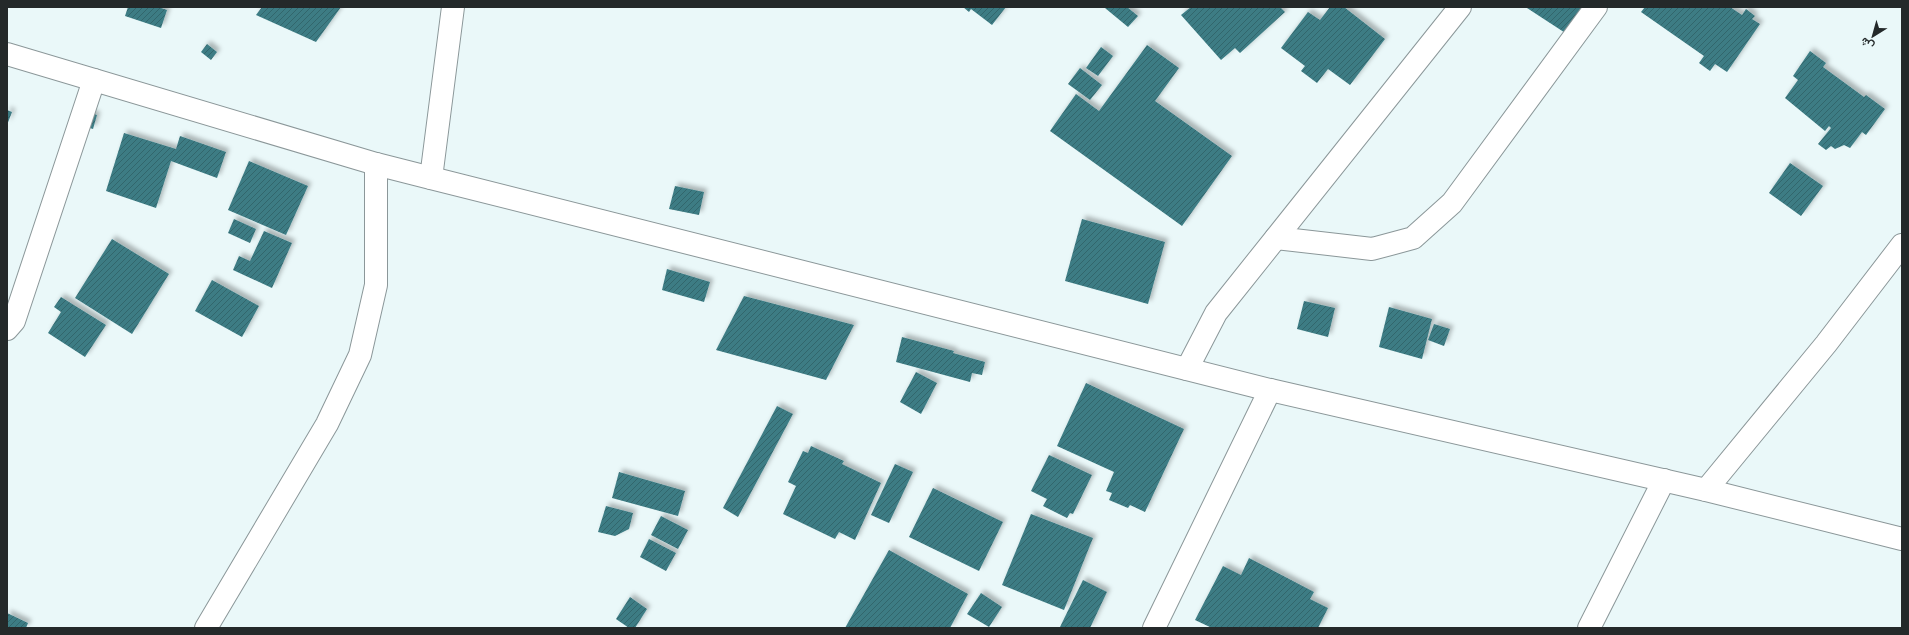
<svg xmlns="http://www.w3.org/2000/svg" width="1909" height="635" font-family="Raleway,Vazirmatn,sans-serif">
<defs>
<pattern id="building-hatch" width="6" height="6" patternUnits="userSpaceOnUse"><rect width="6" height="6" fill="#3c7c84"/><path d="M-1 1l2-2M0 6l6-6M5 7l2-2" fill="none" stroke="#32666c"/></pattern>
<filter id="shadow"><feDropShadow dx="3.5" dy="-3.5" stdDeviation="2" flood-color="#0004"/></filter>
</defs>
<rect width="100%" height="100%" fill="#eaf8f9"/>
<g fill="url(#building-hatch)" filter="url(#shadow)">
<path d="M 128,7 L 158,7 L 167,10 L 161,28 L 125,16 Z"/>
<path d="M 262,7 L 341,7 L 316,42 L 256,15 Z"/>
<path d="M 963,7 L 1006,7 L 992,25 L 971,9 L 969,12 Z"/>
<path d="M 1106,7 L 1127,7 L 1138,16 L 1128,27 L 1105,8 Z"/>
<path d="M 1191,7 L 1280,7 L 1285,12 L 1240,53 L 1235,48 L 1221,60 L 1181,15 Z"/>
<path d="M 1330,7 L 1344,7 L 1385,39 L 1350,85 L 1328,69 L 1317,83 L 1301,71 L 1305,66 L 1281,48 L 1308,12 L 1320,20 Z"/>
<path d="M 1528,7 L 1592,7 L 1573,38 L 1527,8 Z"/>
<path d="M 1645,7 L 1730,7 L 1742,15 L 1746,9 L 1755,16 L 1752,19 L 1760,24 L 1727,72 L 1715,64 L 1710,71 L 1699,63 L 1704,56 L 1641,12 Z"/>
<path d="M 207,44 L 217,52 L 211,60 L 201,52 Z"/>
<path d="M 1147,45 L 1179,68 L 1155,101 L 1232,156 L 1182,226 L 1050,131 L 1076,94 L 1099,111 Z"/>
<path d="M 1101,47 L 1113,56 L 1098,76 L 1086,68 Z"/>
<path d="M 1810,51 L 1826,63 L 1823,67 L 1864,97 L 1866,95 L 1885,109 L 1866,135 L 1862,132 L 1850,148 L 1844,145 L 1835,149 L 1831,146 L 1826,150 L 1818,144 L 1831,128 L 1829,126 L 1825,131 L 1785,98 L 1798,80 L 1793,76 Z"/>
<path d="M 1080,68 L 1102,85 L 1090,100 L 1068,84 Z"/>
<path d="M 77,109 L 97,115 L 93,129 L 73,123 Z"/>
<path d="M 7,110 L 12,112 L 7,125 Z"/>
<path d="M 124,133 L 176,149 L 180,136 L 226,152 L 217,178 L 171,161 L 156,208 L 106,191 Z"/>
<path d="M 249,161 L 308,186 L 286,235 L 228,210 Z"/>
<path d="M 1790,163 L 1823,186 L 1801,216 L 1769,193 Z"/>
<path d="M 675,186 L 704,192 L 699,215 L 669,209 Z"/>
<path d="M 234,219 L 256,229 L 250,243 L 228,233 Z"/>
<path d="M 1082,219 L 1165,242 L 1148,304 L 1065,281 Z"/>
<path d="M 264,231 L 292,243 L 272,288 L 233,270 L 239,256 L 250,261 Z"/>
<path d="M 112,239 L 169,274 L 132,334 L 75,298 Z"/>
<path d="M 667,269 L 710,282 L 704,302 L 662,290 Z"/>
<path d="M 212,280 L 259,306 L 242,337 L 195,311 Z"/>
<path d="M 744,296 L 854,325 L 826,380 L 716,350 Z"/>
<path d="M 61,297 L 106,325 L 85,357 L 48,333 L 61,312 L 54,307 Z"/>
<path d="M 1304,301 L 1335,308 L 1328,337 L 1297,329 Z"/>
<path d="M 1389,307 L 1432,319 L 1422,359 L 1379,347 Z"/>
<path d="M 1434,324 L 1450,329 L 1444,346 L 1428,340 Z"/>
<path d="M 902,337 L 954,351 L 953,353 L 985,362 L 982,375 L 972,373 L 970,382 L 896,362 Z"/>
<path d="M 916,372 L 937,383 L 921,414 L 900,402 Z"/>
<path d="M 1086,383 L 1184,429 L 1145,512 L 1130,505 L 1128,508 L 1109,500 L 1112,493 L 1106,491 L 1114,472 L 1057,446 Z"/>
<path d="M 777,406 L 793,414 L 738,517 L 723,508 Z"/>
<path d="M 811,446 L 844,461 L 842,464 L 881,483 L 855,540 L 839,532 L 835,539 L 783,514 L 796,486 L 788,482 L 803,451 L 808,453 Z"/>
<path d="M 1049,455 L 1092,475 L 1073,514 L 1070,513 L 1067,518 L 1043,506 L 1047,499 L 1031,491 Z"/>
<path d="M 895,464 L 913,472 L 889,523 L 871,515 Z"/>
<path d="M 619,472 L 685,491 L 678,516 L 612,498 Z"/>
<path d="M 933,488 L 1003,522 L 979,571 L 909,537 Z"/>
<path d="M 606,506 L 633,513 L 629,529 L 615,536 L 598,532 Z"/>
<path d="M 1031,514 L 1093,538 L 1064,610 L 1002,585 Z"/>
<path d="M 661,516 L 688,530 L 678,549 L 651,535 Z"/>
<path d="M 649,539 L 676,553 L 666,571 L 640,557 Z"/>
<path d="M 889,550 L 968,594 L 950,628 L 845,628 Z"/>
<path d="M 1249,558 L 1314,592 L 1310,599 L 1328,608 L 1318,628 L 1212,628 L 1195,620 L 1223,566 L 1241,575 Z"/>
<path d="M 1083,580 L 1107,592 L 1090,628 L 1063,628 L 1060,627 Z"/>
<path d="M 981,593 L 1002,607 L 989,627 L 967,614 Z"/>
<path d="M 630,597 L 647,609 L 635,628 L 629,628 L 616,619 Z"/>
<path d="M 7,613 L 28,623 L 26,628 L 7,628 Z"/>
</g>
<g fill="none" stroke-linecap="round" stroke-linejoin="round">
<defs>
<g id="minor">
<path d="M 431,178 L 453,7"/>
<path d="M 1276,238 L 1372,249 L 1413,238 L 1452,203 L 1596,7"/>
<path d="M 7,329 L 14,321 L 94,80"/>
<path d="M 1187,369 L 1216,313 L 1460,7"/>
<path d="M 1706,490 L 1826,344 L 1902,245"/>
<path d="M 206,628 L 327,424 L 360,355 L 376,285 L 376,164"/>
<path d="M 1154,628 L 1270,390"/>
<path d="M 1589,628 L 1664,480"/>
</g>
<path id="tertiary" d="M 7,54 L 376,164 L 431,178 L 1270,390 L 1706,490 L 1902,539"/>
</defs>
<use href="#minor" stroke="#8b9799" stroke-width="24"/>
<use href="#tertiary" stroke="#8b9799" stroke-width="24"/>
<use href="#minor" stroke="#fff" stroke-width="22"/>
<use href="#tertiary" stroke="#fff" stroke-width="22"/>
</g>
<rect width="1909" height="635" fill="none" stroke="#24292a" stroke-width="16"/>
<g transform="translate(1873 36) rotate(217)" stroke="#eaf8f9" stroke-width="3" paint-order="stroke">
<path d="M0-3L7 15L0 10L-7 15Z" fill="#24292a"/>
<text y="-6" font-size="11" font-weight="bold" text-anchor="middle" fill="#24292a">ش</text>
</g>
</svg>
